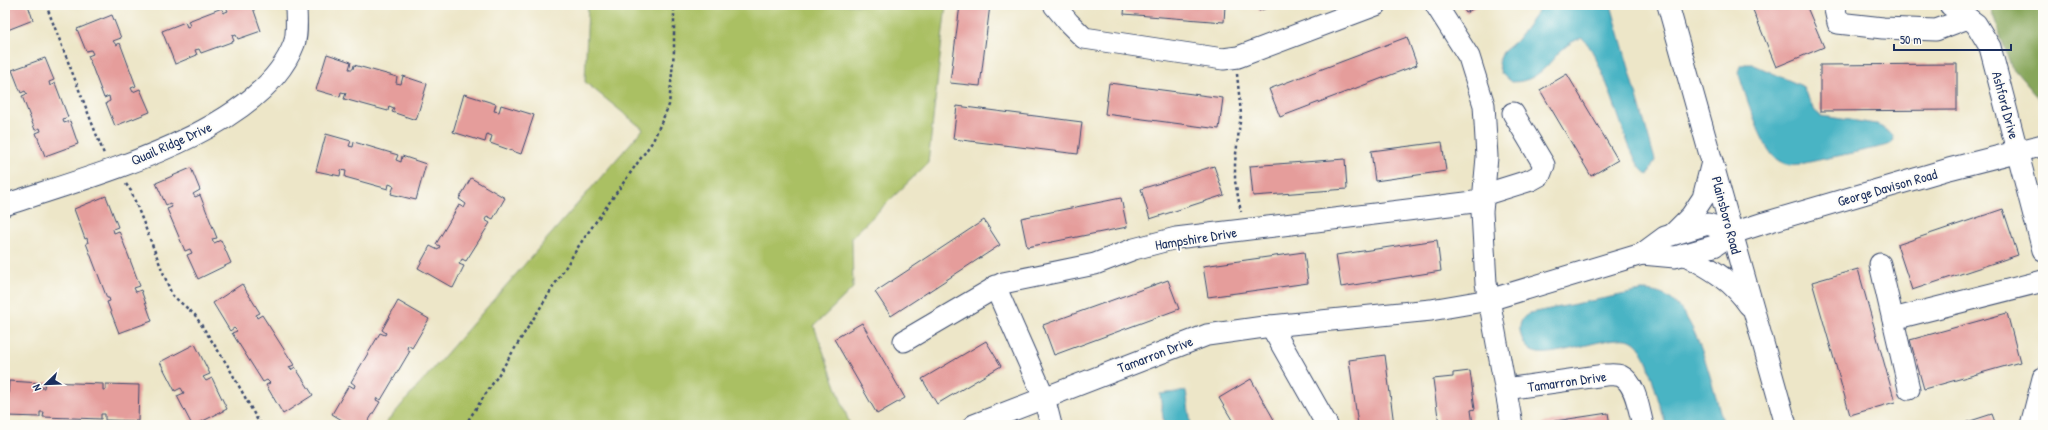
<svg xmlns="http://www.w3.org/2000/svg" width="2048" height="430" font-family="'Patrick Hand',sans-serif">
<rect width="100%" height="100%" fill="#fdfcf7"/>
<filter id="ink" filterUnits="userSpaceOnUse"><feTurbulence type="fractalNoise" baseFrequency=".025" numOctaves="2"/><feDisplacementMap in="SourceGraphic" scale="8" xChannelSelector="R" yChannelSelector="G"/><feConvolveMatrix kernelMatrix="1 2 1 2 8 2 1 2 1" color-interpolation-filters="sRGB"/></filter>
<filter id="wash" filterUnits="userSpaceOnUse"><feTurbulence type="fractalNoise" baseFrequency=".012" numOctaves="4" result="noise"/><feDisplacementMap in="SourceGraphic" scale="16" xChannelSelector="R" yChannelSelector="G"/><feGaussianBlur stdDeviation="0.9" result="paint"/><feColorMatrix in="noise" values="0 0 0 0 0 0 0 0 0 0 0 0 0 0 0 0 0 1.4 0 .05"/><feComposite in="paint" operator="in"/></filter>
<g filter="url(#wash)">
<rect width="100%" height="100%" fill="#ede6c8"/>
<path fill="#aac064" stroke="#627861" d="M 588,5 L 946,5 L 928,163 L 852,237 L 853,288 L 814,326 L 850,425 L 384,425 L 643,129 L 585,82 Z"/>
<path fill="#87a65a" stroke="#516a5c" d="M 1992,5 L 2043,5 L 2043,103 L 2011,66 L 1992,12 Z"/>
<g fill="#48b4c4" stroke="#327291">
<path d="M 1543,5 L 1611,5 L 1655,160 L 1648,175 C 1638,169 1635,158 1630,148 C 1620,124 1599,51 1582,38 C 1552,46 1549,82 1512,82 L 1501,73 L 1498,63 L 1503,52 L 1516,41 Z"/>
<path d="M 1745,64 L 1752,64 L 1802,86 L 1815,111 L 1821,116 L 1877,124 L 1893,135 L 1894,140 L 1891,143 L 1885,146 L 1800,164 C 1793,165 1786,165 1779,161 C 1762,152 1745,92 1738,72 L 1740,66 Z"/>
<path d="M 1641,291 C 1654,291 1668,294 1677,305 C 1702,332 1713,390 1724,425 L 1666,425 L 1647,361 C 1643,352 1637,341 1627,339 C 1604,336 1552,359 1534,352 C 1525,349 1521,338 1520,330 C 1519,321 1523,317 1530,313 Z"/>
<path d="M 1186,391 L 1191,425 L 1164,425 L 1160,394 Z"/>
</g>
<g id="blocks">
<g fill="#e59d9b">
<path d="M 5,5 L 28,5 L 33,20 L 5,31 Z"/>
<path d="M 230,5 L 252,5 L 261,31 L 238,39 L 236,35 L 232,36 L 234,41 L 201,53 L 199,49 L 195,50 L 197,55 L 175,64 L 162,31 L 185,22 L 187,27 L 190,26 L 188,21 L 222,8 L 223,13 L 228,11 L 226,7 Z"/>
<path d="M 960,5 L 990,5 L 980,86 L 950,83 Z"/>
<path d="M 1125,5 L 1225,5 L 1224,22 L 1124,14 Z"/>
<path d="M 1257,5 L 1275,5 L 1259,11 Z"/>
<path d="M 1461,5 L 1479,5 L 1466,13 Z"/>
<path d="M 1751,5 L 1806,5 L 1824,47 L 1776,67 Z"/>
<path d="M 112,15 L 121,38 L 113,41 L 116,45 L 120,43 L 136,86 L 131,88 L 133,92 L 140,89 L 150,112 L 115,126 L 106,103 L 110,101 L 109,96 L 104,98 L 88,56 L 93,54 L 91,50 L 86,51 L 77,29 Z"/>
<path d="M 1407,37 L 1417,65 L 1280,117 L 1269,89 Z"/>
<path d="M 327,54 L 351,62 L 349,69 L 353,69 L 354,65 L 397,77 L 396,83 L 401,84 L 403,76 L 427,84 L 416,120 L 392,112 L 394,108 L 389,106 L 388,111 L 344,99 L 346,93 L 341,92 L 340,97 L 316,90 Z"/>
<path d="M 45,58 L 54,80 L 49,82 L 50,86 L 55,83 L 68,117 L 63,119 L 64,123 L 70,121 L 78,144 L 45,156 L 36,133 L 41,131 L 40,128 L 35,130 L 22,96 L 27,94 L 25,91 L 21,93 L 12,70 Z"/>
<path d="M 1957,64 L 1957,110 L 1820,111 L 1820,65 Z"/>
<path d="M 1567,74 L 1618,160 L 1591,176 L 1540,90 Z"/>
<path d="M 1109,83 L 1223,98 L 1219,129 L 1105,114 Z"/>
<path d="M 464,94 L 496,104 L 494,111 L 499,112 L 501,105 L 534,115 L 521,154 L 490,143 L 492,136 L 487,134 L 485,142 L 453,132 Z"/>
<path d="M 957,106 L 1082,122 L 1078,154 L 953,139 Z"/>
<path d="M 326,134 L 351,141 L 349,146 L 353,147 L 354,142 L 398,155 L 396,160 L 401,162 L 402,156 L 426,164 L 416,200 L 391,194 L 394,186 L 389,184 L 388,189 L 345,177 L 346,171 L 341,170 L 340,176 L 316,171 Z"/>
<path d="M 1442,142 L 1446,171 L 1375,181 L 1371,151 Z"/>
<path d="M 1345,159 L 1347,189 L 1253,196 L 1250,166 Z"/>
<path d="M 1214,166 L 1224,195 L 1150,219 L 1141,189 Z"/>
<path d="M 191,168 L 200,190 L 193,194 L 195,197 L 200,195 L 217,238 L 212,239 L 214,243 L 221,240 L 231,263 L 198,279 L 187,255 L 192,253 L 190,249 L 185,251 L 167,209 L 172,207 L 170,203 L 166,205 L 156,183 Z"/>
<path d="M 471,178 L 505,198 L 493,219 L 487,216 L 485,220 L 490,223 L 466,261 L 462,259 L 459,264 L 464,266 L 453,288 L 418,268 L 430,246 L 438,250 L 440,246 L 436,244 L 459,205 L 464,208 L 466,204 L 459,199 Z"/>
<path d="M 106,196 L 118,227 L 113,229 L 114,233 L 119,231 L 140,286 L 134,288 L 136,292 L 141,290 L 152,321 L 119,333 L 107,302 L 110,301 L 109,298 L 107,298 L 86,243 L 88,243 L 87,238 L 85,239 L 74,209 Z"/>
<path d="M 1121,198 L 1127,227 L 1027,247 L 1021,218 Z"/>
<path d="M 2003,209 L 2018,255 L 1912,290 L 1897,245 Z"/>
<path d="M 984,220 L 1000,245 L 891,316 L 875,292 Z"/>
<path d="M 1437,240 L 1441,271 L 1341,287 L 1336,255 Z"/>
<path d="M 1304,252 L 1308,283 L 1208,297 L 1203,266 Z"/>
<path d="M 1858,269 L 1895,402 L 1850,415 L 1812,282 Z"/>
<path d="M 1168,280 L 1179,309 L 1054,355 L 1043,325 Z"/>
<path d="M 242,284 L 260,313 L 256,315 L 257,318 L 262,315 L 294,365 L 289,367 L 291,370 L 295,367 L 313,395 L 283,414 L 266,385 L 270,383 L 267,380 L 263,382 L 232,333 L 237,331 L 234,328 L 230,331 L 213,303 Z"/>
<path d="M 398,301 L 429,319 L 412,348 L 408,345 L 407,349 L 410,351 L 381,400 L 377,398 L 376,400 L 380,402 L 366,425 L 350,425 L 332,414 L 349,385 L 354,388 L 355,385 L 351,382 L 380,333 L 385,335 L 386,333 L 382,330 Z"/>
<path d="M 2007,313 L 2020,362 L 1924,389 L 1910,340 Z"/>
<path d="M 862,323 L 905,398 L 877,414 L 834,339 Z"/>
<path d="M 986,341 L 1001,366 L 937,404 L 922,379 Z"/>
<path d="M 195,344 L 210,374 L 203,377 L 206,381 L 212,378 L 227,409 L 195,425 L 192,425 L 177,396 L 184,393 L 181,388 L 175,391 L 160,362 Z"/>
<path d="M 1385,355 L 1394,425 L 1358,425 L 1349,360 Z"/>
<path d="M 1470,371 L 1475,409 L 1471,410 L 1473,425 L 1439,425 L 1433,379 L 1453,377 L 1453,373 Z"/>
<path d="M 1251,379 L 1277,425 L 1235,425 L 1219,398 Z"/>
<path d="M 9,381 L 41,383 L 41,388 L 44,388 L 45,382 L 103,384 L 103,390 L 106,390 L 106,384 L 139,385 L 138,421 L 105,420 L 105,414 L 101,414 L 101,419 L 43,417 L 44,412 L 40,412 L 40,417 L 7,416 Z"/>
<path d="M 1608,413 L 1610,425 L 1542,425 L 1542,423 Z"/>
<path d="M 1992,414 L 1996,425 L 1958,425 Z"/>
</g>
</g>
</g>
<g filter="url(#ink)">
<use href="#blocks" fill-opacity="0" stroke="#3a4a6e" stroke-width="1"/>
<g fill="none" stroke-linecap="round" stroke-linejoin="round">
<defs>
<g id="minor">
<path d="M 1054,5 L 1069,23 L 1084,38 L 1223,59 L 1238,57 L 1376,5"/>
<path d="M 1436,5 L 1469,57 L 1484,105 L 1487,157 L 1482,212 L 1486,283 L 1512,425"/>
<path d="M 1668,5 L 1786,425"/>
<path d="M 1834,5 L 1838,23 L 1883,28 L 1936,30 L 1968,18"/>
<path d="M 1950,5 L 1976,24 L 1990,47 L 2043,250"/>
<path d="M 1483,195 L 1531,180 L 1540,175 L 1544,165 L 1513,113"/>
<path d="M 5,205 C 89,176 260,134 294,44 C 298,34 296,17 296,5"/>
<path d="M 1674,233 L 1691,216 L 1703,198 L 1712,162"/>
<path d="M 1642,254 L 1675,257 L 1714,246 L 1733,233 L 1764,223 L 1949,169 L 2043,145"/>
<path d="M 1684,254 C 1711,269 1731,279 1749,305"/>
<path d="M 1880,264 L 1909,389"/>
<path d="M 995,286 L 1044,397 L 1051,425"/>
<path d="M 1893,319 L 2043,281"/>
<path d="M 1271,326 L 1327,425"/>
<path d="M 904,341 L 1003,283 L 1095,264 L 1134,249 L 1176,238 L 1482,201"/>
<path d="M 1506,389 L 1605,375 C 1611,375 1616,374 1621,376 C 1636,383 1639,411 1643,425"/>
<path d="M 974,425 L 1207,335 L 1271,326 L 1431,310 L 1489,300 L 1642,254 L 1665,237 L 1708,224 L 1733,233"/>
<path d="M 2031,425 L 2043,378"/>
</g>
</defs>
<use href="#minor" stroke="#3a4a6e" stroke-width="23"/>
<g stroke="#3a4a6e" stroke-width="2.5" stroke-dasharray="3 3" stroke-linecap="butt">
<path d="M 46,5 L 104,154"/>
<path d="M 1237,74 L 1241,114 L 1235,162 L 1235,181 L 1241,212"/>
<path d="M 126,184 L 131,191 L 172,295 L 195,315 L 228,366 L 258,421 L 263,425"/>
<path d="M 465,425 L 497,377 L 580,244 L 653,141 L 669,105 L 674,51 L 674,5"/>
</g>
<use href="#minor" stroke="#fff" stroke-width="21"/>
</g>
</g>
<g text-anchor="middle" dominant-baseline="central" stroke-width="4" stroke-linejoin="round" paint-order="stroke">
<g font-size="14" fill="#1b2f5e" stroke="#fdfcf7">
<text transform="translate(2006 105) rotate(75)">Ashford Drive</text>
<text transform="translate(171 143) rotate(-24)">Quail Ridge Drive</text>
<text transform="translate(1887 187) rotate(-16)">George Davison Road</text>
<text transform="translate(1727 215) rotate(75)">Plainsboro Road</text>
<text transform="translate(1196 238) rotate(-9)">Hampshire Drive</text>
<text transform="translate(1155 354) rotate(-21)">Tamarron Drive</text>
<text transform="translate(1567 381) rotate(-8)">Tamarron Drive</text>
</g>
</g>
<rect width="2048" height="430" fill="none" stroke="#fdfcf7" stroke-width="20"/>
<g transform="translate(46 384) rotate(247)" stroke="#fdfcf7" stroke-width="3" paint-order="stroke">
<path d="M0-3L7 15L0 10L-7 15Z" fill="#1b2f5e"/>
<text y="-6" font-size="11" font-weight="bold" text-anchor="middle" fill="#1b2f5e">N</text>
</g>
<path d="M1894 44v6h117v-6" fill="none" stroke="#1b2f5e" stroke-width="2"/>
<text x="1900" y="44" font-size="12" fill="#1b2f5e" stroke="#fdfcf7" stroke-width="3" paint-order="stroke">50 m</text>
</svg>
